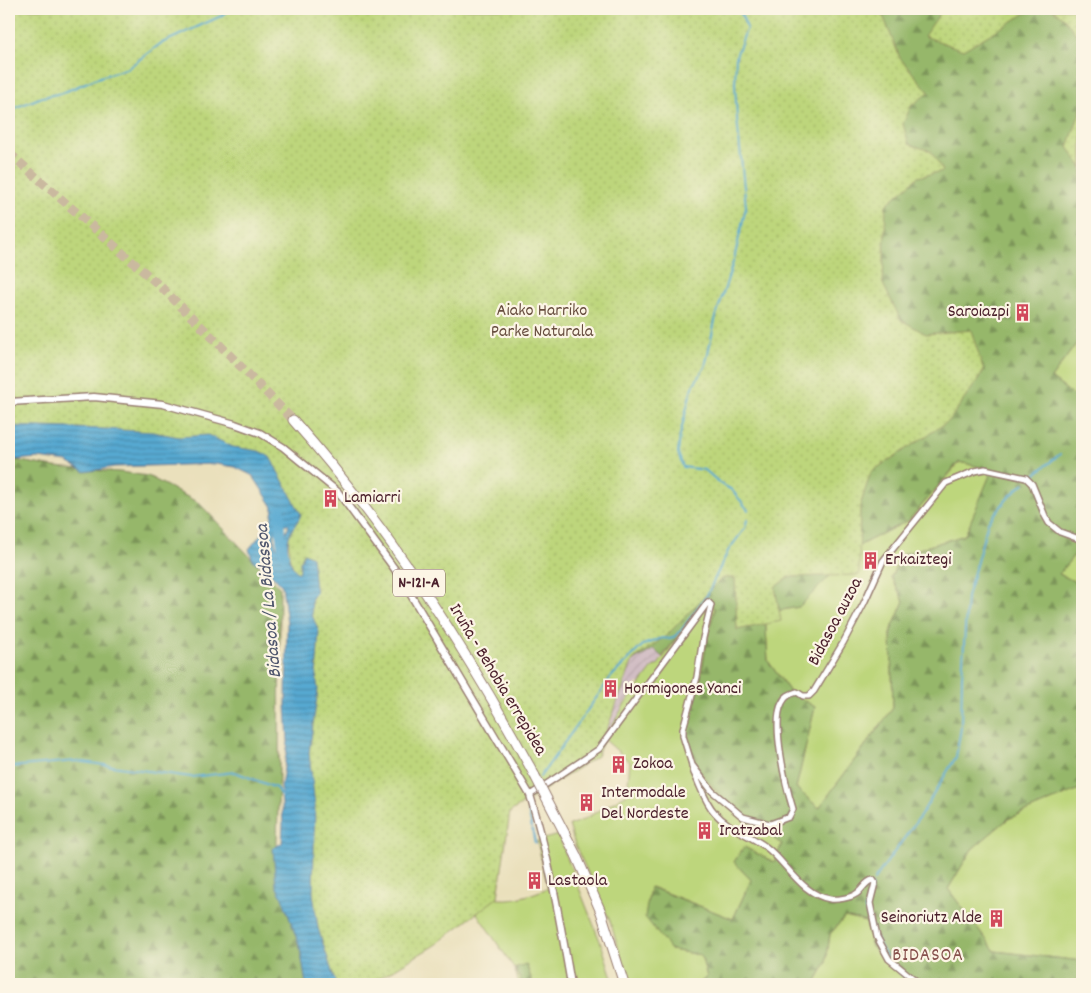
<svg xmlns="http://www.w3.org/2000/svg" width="1091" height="993" font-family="Dekko,sans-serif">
<defs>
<pattern id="industrial-furrows" width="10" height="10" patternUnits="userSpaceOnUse" patternTransform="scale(1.25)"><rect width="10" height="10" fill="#d2bec4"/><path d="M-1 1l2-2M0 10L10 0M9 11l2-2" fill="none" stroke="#b6a3a9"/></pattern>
<pattern id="forest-firs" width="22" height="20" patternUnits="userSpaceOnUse" patternTransform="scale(1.25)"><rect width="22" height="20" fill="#96b76b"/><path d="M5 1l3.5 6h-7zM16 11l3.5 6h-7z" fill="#7c9458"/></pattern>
<pattern id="park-dots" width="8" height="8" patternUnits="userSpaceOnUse" patternTransform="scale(1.25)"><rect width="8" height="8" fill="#bdd67b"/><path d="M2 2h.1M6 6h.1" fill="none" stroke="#a4b76a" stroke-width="1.8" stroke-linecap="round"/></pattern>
<pattern id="water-rules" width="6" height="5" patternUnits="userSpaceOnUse" patternTransform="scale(1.25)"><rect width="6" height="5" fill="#56a9d1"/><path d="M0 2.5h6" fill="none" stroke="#4989aa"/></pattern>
</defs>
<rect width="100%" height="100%" fill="#fcf5e5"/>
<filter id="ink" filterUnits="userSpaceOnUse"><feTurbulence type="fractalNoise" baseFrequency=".02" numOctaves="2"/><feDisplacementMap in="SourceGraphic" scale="10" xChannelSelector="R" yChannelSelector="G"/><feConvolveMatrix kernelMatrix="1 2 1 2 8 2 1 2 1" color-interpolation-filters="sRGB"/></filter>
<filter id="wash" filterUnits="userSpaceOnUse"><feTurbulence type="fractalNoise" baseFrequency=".0096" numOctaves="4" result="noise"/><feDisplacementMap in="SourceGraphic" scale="20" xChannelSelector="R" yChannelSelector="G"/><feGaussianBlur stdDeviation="1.12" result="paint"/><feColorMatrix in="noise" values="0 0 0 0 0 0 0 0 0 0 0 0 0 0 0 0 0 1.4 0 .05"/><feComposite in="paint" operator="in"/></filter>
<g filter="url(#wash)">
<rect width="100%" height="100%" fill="#eae0bc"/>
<path fill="url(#industrial-furrows)" d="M 654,649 L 662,657 L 657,666 L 654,666 L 641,684 L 637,683 L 604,739 L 609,695 L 633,661 Z"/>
<g fill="#bdd67b" stroke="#847a53">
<path d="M 1082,336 L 1082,390 L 1073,395 L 1051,378 Z"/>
<path d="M 960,462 L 993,470 L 965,535 L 902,554 L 891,577 L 904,601 L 891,631 L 893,708 L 819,808 L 796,788 L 815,707 L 790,692 L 768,661 L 765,613 L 799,607 L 862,544 L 909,520 Z"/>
<path d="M 1082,545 L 1082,585 L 1059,574 Z"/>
<path d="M 706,599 L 715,609 L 708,634 L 699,685 L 684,732 L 735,813 L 782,844 L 774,862 L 744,847 L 734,862 L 751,880 L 733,919 L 651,887 L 671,950 L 701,955 L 707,977 L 698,984 L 629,984 L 610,921 L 575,845 L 569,825 L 583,820 L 627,794 L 630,762 L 604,739 L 624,705 L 654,666 L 657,666 Z"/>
<path d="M 1082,788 L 1082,961 L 995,951 L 948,889 L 972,849 L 1008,819 Z"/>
<path d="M 558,835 L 602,946 L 614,984 L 533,984 L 526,964 L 520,977 L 523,984 L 519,984 L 514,968 L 476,912 L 492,898 C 512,902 530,895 548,888 L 537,841 Z"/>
<path d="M 845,917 L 866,922 L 872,947 L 918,984 L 814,984 L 826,963 L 830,934 Z"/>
</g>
<g fill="url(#forest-firs)" stroke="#706b4b" fill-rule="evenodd">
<path d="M 9,9 L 1082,9 L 1082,336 L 1051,378 L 1073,395 L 1082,390 L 1082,495 L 1078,501 L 1082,515 L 1082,545 L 1059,574 L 1082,585 L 1082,788 L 1008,819 L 972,849 L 948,889 L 995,951 L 1082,961 L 1082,984 L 918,984 L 872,947 L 866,922 L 845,917 L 830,934 L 826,963 L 814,984 L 698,984 L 707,977 L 701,955 L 671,950 L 645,917 L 650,887 L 733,919 L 751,880 L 734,862 L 744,847 L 774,862 L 782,844 L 735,813 L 698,769 L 684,731 L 699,689 L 708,634 L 715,609 L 705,599 L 662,657 L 654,649 L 633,661 L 625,674 L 9,157 ZM 959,462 L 992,470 L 965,535 L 903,554 L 891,577 L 904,601 L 891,631 L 893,708 L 819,808 L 796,788 L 815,707 L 790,692 L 768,661 L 765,613 L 799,607 L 862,544 L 909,520 Z"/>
<path d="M 9,459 L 54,467 L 120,472 L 148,476 L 199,503 L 280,588 L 279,776 L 276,871 L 313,984 L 9,984 Z"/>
<path d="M 526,964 L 533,984 L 523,984 L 514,968 Z"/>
</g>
<g fill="url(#park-dots)" stroke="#847a53">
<path d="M 9,9 L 882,9 L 882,13 L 900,58 L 929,92 L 911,106 L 903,124 L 909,144 L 931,151 L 943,171 L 918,177 L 886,205 L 883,284 L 901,320 L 926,334 L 971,330 L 984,371 L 949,421 L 871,472 L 860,506 L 859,575 L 789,577 L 775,587 L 781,621 L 737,630 L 735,578 L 722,578 L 667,635 L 633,660 L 597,756 L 510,812 L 498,897 L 435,945 L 370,984 L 323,984 L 312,964 L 299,590 L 289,556 L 288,507 L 253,462 L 9,443 Z"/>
<path d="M 943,9 L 1033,9 L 963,50 L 924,36 Z"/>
<path d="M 1052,9 L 1082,9 L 1082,42 L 1064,18 Z"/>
<path d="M 1082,107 L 1082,168 L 1068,147 Z"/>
</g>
<path fill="url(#water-rules)" stroke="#50647e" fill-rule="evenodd" d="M 9,426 L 105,429 L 153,432 L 179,437 L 208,435 L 233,447 L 259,451 L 270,457 L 301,514 C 299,520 297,522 293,528 C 284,543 286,561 298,573 L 300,570 L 300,562 L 304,553 L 312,557 C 314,569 313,580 316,592 L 311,600 L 312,615 L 319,632 L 316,675 L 318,690 L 309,753 L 315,806 L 313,893 L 318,928 L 336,984 L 306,984 L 300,948 L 282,897 L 276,886 L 273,848 L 282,843 L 283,824 L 281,787 L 288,742 L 286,705 L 287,623 L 282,586 L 264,566 L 253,561 L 249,549 L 271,522 L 273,507 L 253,476 L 235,467 L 216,464 L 114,467 L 85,472 L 67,462 L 38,458 L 15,460 L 9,459 ZM 282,523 L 289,525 L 278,549 C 272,540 273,529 282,523 Z"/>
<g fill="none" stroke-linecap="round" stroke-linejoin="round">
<g stroke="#56a9d1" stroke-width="2">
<path d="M 739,9 L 747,28 L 736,56 L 735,85 L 737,119 L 746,207 L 734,259 L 716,316 L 705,367 L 692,387 L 680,435 L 678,453 L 683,467 L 705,470 L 721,484 L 732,490 L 748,510"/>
<path d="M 9,113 L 17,107 L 42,97 L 62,93 L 97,78 L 128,68 L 160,44 L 221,16 L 230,9"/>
<path d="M 1032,477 L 1060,454"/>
<path d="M 9,767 L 76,761 L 191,777 L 235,772 L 276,788 L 282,797"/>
<path d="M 540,777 L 611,677 L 643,645 L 662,638 L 671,639 L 680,632 L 707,595 L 728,551 L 745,528 L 747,520"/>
<path d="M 528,809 L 535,843"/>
<path d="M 874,880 L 921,815 L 956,757 L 961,728 L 962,677 L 967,597 L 988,522 L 1008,498 L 1024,483"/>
<path d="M 872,885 L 865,909 L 874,933"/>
<path d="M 875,937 L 886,957"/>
<path d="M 892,964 L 905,978 L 914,984"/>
</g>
<path stroke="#56a9d1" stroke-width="10" d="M 280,510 L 281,539 L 284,555"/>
</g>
</g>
<g filter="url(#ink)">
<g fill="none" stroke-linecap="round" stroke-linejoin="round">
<path stroke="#cab99f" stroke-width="9" stroke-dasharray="9 4.5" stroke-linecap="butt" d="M 9,153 L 160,286 L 214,339 L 293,420"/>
<defs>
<g id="minor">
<path d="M 692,766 L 694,773 C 700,785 705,803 715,813 C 729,829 749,834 766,847 C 786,862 802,895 830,899 C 837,900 850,898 856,894 C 863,890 865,881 873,880 L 875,883 L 870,903 L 877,937 L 889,959 L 920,984"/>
<path d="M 530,795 L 599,749 L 708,602 L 711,605 L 703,638 L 697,677 L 683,729 L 683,736 L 692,765 L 712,791 L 743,817 L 770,824 L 789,817 L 793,809 C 786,787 771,723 782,703 C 785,696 790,694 797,692 L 803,696 L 809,696 L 814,691 L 843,643 L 864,603 L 883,561 L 946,483 L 975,471 L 985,469 L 1026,478 L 1032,484 L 1045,516 L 1049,523 L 1060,532 L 1082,540"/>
</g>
<path id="tertiary" d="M 9,402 L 94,397 L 163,404 L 235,424 L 260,433 L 283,447 L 338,492 L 399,575 L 530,795 C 549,857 560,921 571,984"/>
<g id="trunk">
<path d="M 293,420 C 389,528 466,649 535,776"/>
<path d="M 576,855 L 601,912 L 624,984"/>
</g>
</defs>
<use href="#minor" stroke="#9a8074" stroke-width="8"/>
<use href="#tertiary" stroke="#9a8074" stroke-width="9"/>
<use href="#trunk" stroke="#9a8074" stroke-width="11"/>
<use href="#minor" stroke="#fff" stroke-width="5"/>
<use href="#tertiary" stroke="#fff" stroke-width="6"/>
<use href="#trunk" stroke="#fff" stroke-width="9"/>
<defs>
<path id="trunk-bridge" d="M 535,776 L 576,855"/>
</defs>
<use href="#trunk-bridge" stroke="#9a8074" stroke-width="11" stroke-linecap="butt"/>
<use href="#trunk-bridge" stroke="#fff" stroke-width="9"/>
</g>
</g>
<defs>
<symbol id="building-bare" viewBox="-9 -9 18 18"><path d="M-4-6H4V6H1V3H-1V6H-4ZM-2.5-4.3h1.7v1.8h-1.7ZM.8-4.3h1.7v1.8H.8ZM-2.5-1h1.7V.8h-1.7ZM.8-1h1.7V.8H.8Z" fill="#d1495b" stroke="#fcf5e5" stroke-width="2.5" paint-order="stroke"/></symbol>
</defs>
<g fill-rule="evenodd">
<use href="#building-bare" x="1010" y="300" width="25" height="25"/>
<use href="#building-bare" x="318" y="486" width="25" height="25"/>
<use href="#building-bare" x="858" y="548" width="25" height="25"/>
<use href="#building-bare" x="598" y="676" width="25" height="25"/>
<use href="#building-bare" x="606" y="752" width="25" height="25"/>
<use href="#building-bare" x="574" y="790" width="25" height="25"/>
<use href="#building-bare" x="692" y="818" width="25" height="25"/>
<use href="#building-bare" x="522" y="868" width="25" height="25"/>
<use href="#building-bare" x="984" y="906" width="25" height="25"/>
</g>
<g text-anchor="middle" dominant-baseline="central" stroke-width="4.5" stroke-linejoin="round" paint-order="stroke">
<rect fill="#fcf5e5" stroke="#7f5f63" stroke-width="1" x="393" y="569.5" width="52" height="27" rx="4"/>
<g font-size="16" font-weight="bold" fill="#4a1f2b">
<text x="419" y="583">N-121-A</text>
</g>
<g font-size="18" fill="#674d3f" stroke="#fcf5e5">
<text x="542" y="311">Aiako Harriko<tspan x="542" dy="21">Parke Naturala</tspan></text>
</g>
<g font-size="18" fill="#4a1f2b" stroke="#fcf5e5" text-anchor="start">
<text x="1009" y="312" text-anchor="end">Saroiazpi</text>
<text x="344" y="498">Lamiarri</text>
<text x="885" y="560">Erkaiztegi</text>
<text x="624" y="689">Hormigones Yanci</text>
<text x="633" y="764">Zokoa</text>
<text x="601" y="793">Intermodale<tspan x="601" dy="21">Del Nordeste</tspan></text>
<text x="719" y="831">Iratzabal</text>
<text x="548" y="881">Lastaola</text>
<text x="982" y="918" text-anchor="end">Seinoriutz Alde</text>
</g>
<g font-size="18" fill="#4a1f2b" stroke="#fcf5e5">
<text transform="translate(836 622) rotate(-62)">Bidasoa auzoa</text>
<text transform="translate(497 680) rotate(59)">Iruña - Behobia errepidea</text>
</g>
<g font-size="19" font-style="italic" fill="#4f566d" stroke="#fcf5e5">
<text transform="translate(270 601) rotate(-95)">Bidasoa / La Bidassoa</text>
</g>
<g font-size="19" letter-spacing="1" fill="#87514d" stroke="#fcf5e5">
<text x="928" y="956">BIDASOA</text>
</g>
</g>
<rect width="1091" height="993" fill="none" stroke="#fcf5e5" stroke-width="30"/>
</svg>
